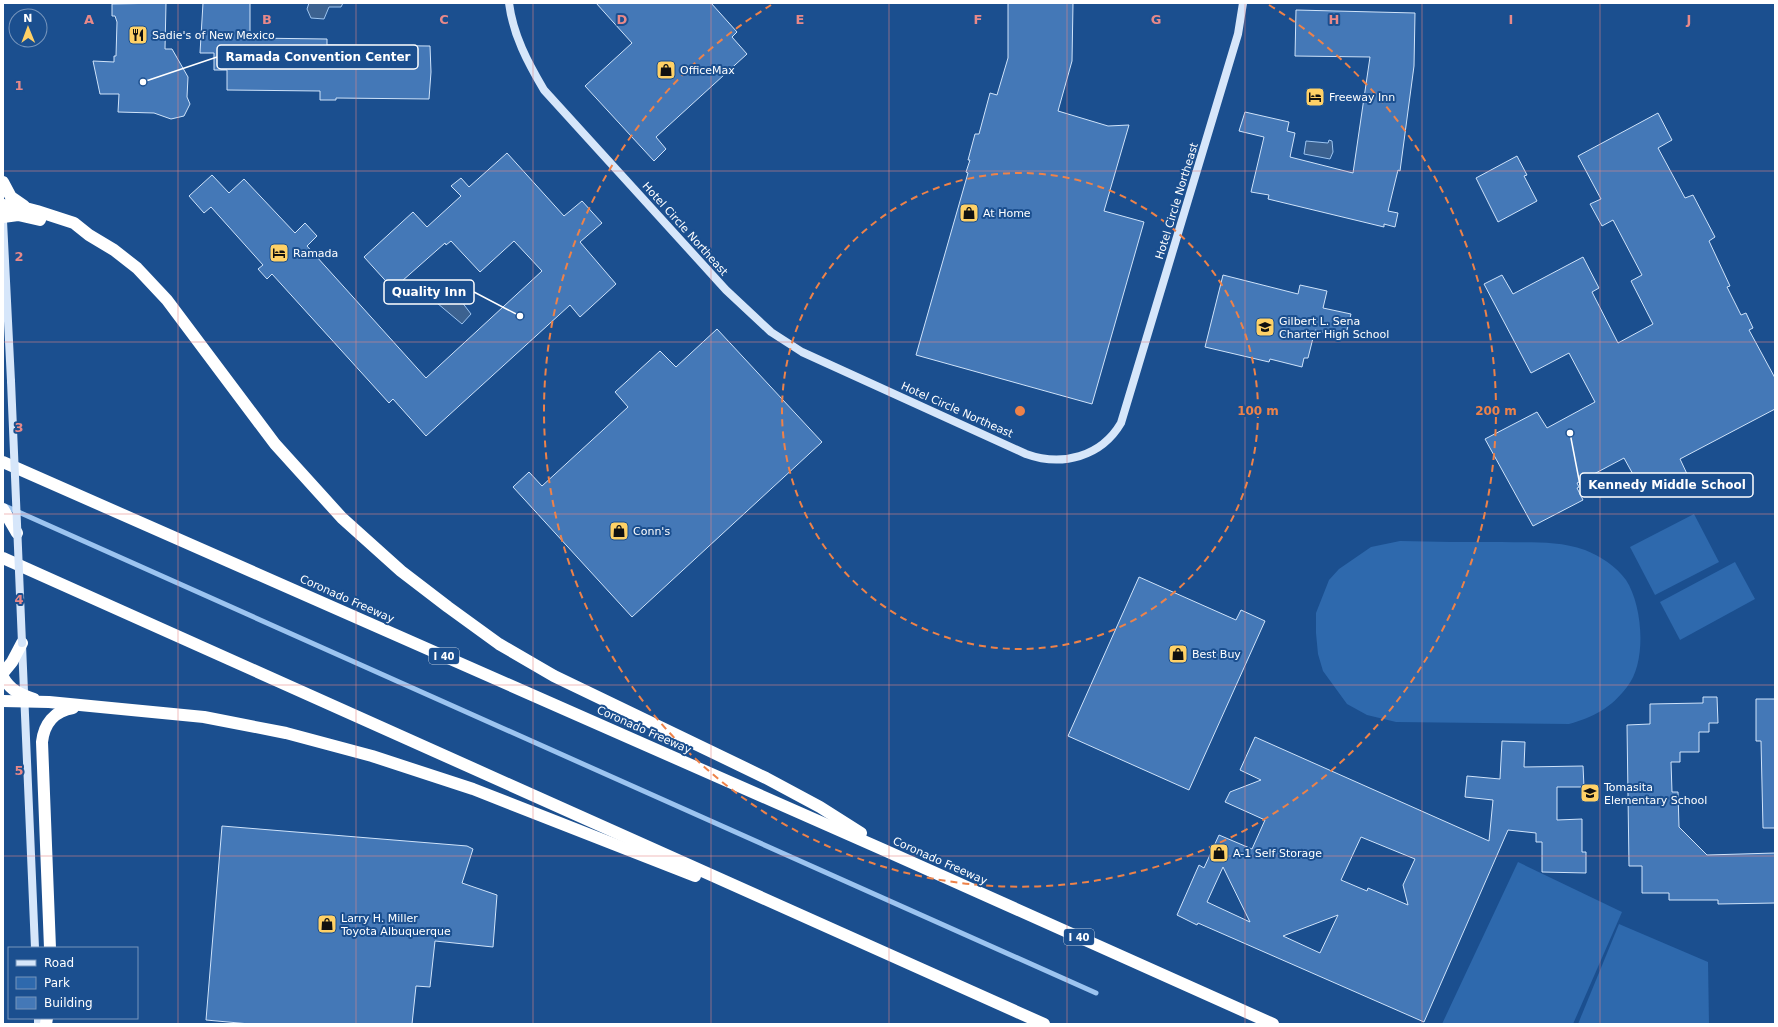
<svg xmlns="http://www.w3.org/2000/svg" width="1778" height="1027" font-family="'DejaVu Sans',sans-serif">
<rect width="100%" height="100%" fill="#1b4f8f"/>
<g fill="#2e69ad">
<path d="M 1694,514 L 1719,562 L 1655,595 L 1630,547 Z"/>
<path d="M 1400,541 C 1434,542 1467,542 1501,542 C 1530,543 1556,540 1585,550 C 1600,556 1616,566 1626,580 C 1643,606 1647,663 1627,687 C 1611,708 1594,717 1569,724 L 1396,722 L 1367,715 L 1347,704 L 1323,671 L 1318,654 L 1316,633 L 1316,613 L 1329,580 L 1339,569 L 1371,547 Z"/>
<path d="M 1735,562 L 1755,599 L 1680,640 L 1660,602 Z"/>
<path d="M 1518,862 L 1622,912 L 1573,1024 L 1442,1024 Z"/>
<path d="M 1619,924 L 1708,962 L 1709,1024 L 1578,1024 Z"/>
</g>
<g fill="#3c6290" stroke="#9cc4f0">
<path d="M 309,3 L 343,3 L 341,7 L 329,7 L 324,19 L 311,18 L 307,9 Z"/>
<path d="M 1329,140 L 1332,141 L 1333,152 L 1330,159 L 1304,154 L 1306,141 L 1328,143 Z"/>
<path d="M 452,289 L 471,314 L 462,324 L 437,303 Z"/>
</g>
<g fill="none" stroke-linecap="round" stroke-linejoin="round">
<path stroke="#9cc4f0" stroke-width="5" d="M 5,506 L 1096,993"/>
</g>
<g fill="#4478b7" stroke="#cfe3fa" fill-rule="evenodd">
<path d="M 166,3 L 165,49 L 172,49 L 188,77 L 187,97 L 190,104 L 184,116 L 171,119 L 154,113 L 118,112 L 119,94 L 100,94 L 93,61 L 114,62 L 114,56 L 116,56 L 117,22 L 115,16 L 112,16 L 112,4 Z"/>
<path d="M 203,3 L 250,3 L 250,38 L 327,39 L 327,45 L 430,46 L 431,72 L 429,99 L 336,98 L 336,100 L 320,100 L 320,91 L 227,90 L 227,70 L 214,70 L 214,53 L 200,53 Z"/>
<path d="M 596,3 L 711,3 L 737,32 L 732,37 L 747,54 L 656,137 L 666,149 L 654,161 L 585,86 L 632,43 Z"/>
<path d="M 1008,3 L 1073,3 L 1072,61 L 1058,111 L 1108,126 L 1129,125 L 1104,211 L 1144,222 L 1092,404 L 916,355 L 968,173 L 966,172 L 970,160 L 968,160 L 975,134 L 979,134 L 990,93 L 997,95 L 1008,58 Z"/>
<path d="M 1296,10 L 1415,13 L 1414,66 L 1400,171 L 1398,170 L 1388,211 L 1398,213 L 1395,227 L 1384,224 L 1384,227 L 1268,199 L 1269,195 L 1251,192 L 1264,137 L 1239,131 L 1245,112 L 1289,122 L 1287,131 L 1295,133 L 1290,157 L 1353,173 L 1370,57 L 1295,56 Z"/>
<path d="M 1658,113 L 1672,140 L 1658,148 L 1685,198 L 1693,195 L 1715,237 L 1709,241 L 1730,286 L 1727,287 L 1741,315 L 1746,313 L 1753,328 L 1749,330 L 1775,378 L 1775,409 L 1680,459 L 1688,476 L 1645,496 L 1624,458 L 1577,483 L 1579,487 L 1577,488 L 1583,500 L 1533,526 L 1485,439 L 1537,412 L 1547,428 L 1595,402 L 1569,353 L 1531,373 L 1484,284 L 1502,275 L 1513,294 L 1583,257 L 1599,288 L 1592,292 L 1618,343 L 1653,324 L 1631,281 L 1642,275 L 1613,220 L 1602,226 L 1590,204 L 1601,199 L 1578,156 Z"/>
<path d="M 507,153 L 564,216 L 582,201 L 602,223 L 580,242 L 616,284 L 580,317 L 570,305 L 426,436 L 393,399 L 389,403 L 272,274 L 267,279 L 258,269 L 263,265 L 211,207 L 204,213 L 189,196 L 212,175 L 229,193 L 244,179 L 295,233 L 305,223 L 317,236 L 307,246 L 426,378 L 542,271 L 514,241 L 480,272 L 451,241 L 446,245 L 445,243 L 393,289 L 364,257 L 413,212 L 427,227 L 461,196 L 451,186 L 461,178 L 469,187 Z"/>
<path d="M 1517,156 L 1527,175 L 1524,176 L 1537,201 L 1498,222 L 1476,178 Z"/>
<path d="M 1223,275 L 1298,294 L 1300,285 L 1327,291 L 1323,308 L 1351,314 L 1345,338 L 1315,330 L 1308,358 L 1304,358 L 1302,367 L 1270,359 L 1269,362 L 1205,347 Z"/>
<path d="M 717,329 L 822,442 L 632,617 L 513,487 L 529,472 L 542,486 L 628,407 L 615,392 L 660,351 L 676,367 Z"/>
<path d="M 1139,577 L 1236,620 L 1241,610 L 1265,621 L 1189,790 L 1068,736 Z"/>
<path d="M 1703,697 L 1717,697 L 1718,723 L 1709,723 L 1709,732 L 1699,732 L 1699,752 L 1680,752 L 1680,762 L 1671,762 L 1672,792 L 1678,792 L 1679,827 L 1707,855 L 1775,853 L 1775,903 L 1718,904 L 1718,900 L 1669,900 L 1669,893 L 1642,893 L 1642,866 L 1629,866 L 1627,725 L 1650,724 L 1650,704 L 1703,703 Z"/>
<path d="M 1756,699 L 1775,699 L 1775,828 L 1763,828 L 1761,741 L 1756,741 Z"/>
<path d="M 1255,737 L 1489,841 L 1493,800 L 1465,797 L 1467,776 L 1500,779 L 1502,741 L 1525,742 L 1524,767 L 1583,766 L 1584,787 L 1557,787 L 1557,820 L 1582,819 L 1582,852 L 1586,852 L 1586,873 L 1542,872 L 1542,842 L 1536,842 L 1536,833 L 1508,830 L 1424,1022 L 1198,923 L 1197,925 L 1177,915 L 1199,865 L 1204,868 L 1219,835 L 1252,849 L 1265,820 L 1225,802 L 1230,792 L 1261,780 L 1240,770 ZM 1361,837 L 1415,859 L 1403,885 L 1408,905 L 1368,888 L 1367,891 L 1341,880 ZM 1223,867 L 1250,922 L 1207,902 ZM 1338,915 L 1320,953 L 1283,936 Z"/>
<path d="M 222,826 L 467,846 L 473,849 L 462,883 L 497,895 L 493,947 L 435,941 L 430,987 L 416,986 L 412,1024 L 250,1024 L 206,1020 Z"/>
</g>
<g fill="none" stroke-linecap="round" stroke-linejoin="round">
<g stroke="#d6e6fa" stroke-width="8">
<path d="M 509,3 C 513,35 528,63 544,90 L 726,290 L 771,332 L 802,352 L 1026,454 C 1062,467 1101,457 1121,423 L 1238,34 L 1243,3"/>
<path d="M 3,221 L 11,381"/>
<path d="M 22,645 L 35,948"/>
<path d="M 38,1018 L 38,1024"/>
</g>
<g stroke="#fff" stroke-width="12">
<path d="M 3,182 L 11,197 L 24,206"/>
<path d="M 3,205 L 18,206 L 37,211 L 74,223 L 89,235 L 114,250 L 137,268 L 167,300 L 275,444 L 342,518 L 401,571 L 448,607 L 499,644 L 554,676 L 766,778 L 820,807 L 861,833"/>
<path d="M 3,217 L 18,215 L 40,220"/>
<path d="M 3,462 L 884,850 L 1273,1024"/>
<path d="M 3,509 L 17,533"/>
<path d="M 3,558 L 1044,1024"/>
<path d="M 3,673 L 12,662 L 22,643"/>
<path d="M 3,677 C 10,690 21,695 34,699"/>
<path d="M 3,701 L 49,702 L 204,717 L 286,733 L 372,756 L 473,789 L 695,876"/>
<path d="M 50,948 L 42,742 C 44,724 54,711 73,708"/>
<path d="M 46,1024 L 47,1018"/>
</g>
<path stroke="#d6e6fa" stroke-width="8" d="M 11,381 L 22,643"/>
</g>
<path fill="none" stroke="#e88989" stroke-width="1" stroke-opacity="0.55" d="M 178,3 L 178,1024M 356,3 L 356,1024M 533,3 L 533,1024M 711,3 L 711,1024M 889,3 L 889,1024M 1067,3 L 1067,1024M 1245,3 L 1245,1024M 1422,3 L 1422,1024M 1600,3 L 1600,1024M 3,171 L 1775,171M 3,342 L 1775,342M 3,514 L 1775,514M 3,685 L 1775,685M 3,856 L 1775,856"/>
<g fill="none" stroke="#ee8249" stroke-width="2" stroke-dasharray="7 5">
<circle cx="1020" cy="411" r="238"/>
<path d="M1269 5A476 476 0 1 1 771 5"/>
</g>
<defs>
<symbol id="restaurant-square" viewBox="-11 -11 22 22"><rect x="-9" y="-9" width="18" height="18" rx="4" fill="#ffd166" stroke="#1b4f8f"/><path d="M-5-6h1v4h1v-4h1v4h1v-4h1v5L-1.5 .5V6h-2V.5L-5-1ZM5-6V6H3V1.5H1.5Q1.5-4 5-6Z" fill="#111"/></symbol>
<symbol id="shop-square" viewBox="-11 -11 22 22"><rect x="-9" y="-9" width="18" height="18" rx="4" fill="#ffd166" stroke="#1b4f8f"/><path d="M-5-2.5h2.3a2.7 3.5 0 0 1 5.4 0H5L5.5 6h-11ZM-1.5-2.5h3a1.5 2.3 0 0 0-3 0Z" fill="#111"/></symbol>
<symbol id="hotel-square" viewBox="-11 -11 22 22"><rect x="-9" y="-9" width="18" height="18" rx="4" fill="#ffd166" stroke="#1b4f8f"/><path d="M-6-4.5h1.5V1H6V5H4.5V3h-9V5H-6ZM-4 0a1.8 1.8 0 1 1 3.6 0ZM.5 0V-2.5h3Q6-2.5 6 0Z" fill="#111"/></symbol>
<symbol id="school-square" viewBox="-11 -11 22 22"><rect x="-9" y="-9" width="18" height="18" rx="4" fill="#ffd166" stroke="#1b4f8f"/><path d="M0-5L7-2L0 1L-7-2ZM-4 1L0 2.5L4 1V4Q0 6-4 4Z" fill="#111"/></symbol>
</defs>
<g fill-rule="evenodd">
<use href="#restaurant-square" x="127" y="24" width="22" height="22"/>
<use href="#shop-square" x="655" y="59" width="22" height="22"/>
<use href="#hotel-square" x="1304" y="86" width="22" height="22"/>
<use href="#shop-square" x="958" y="202" width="22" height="22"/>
<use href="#hotel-square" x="268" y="242" width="22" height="22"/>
<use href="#school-square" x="1254" y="316" width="22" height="22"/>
<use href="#shop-square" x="608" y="520" width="22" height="22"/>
<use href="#shop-square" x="1167" y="643" width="22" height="22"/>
<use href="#school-square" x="1579" y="782" width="22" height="22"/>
<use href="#shop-square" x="1208" y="842" width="22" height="22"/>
<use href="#shop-square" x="316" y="913" width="22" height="22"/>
</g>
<g text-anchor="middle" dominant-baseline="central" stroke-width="4" stroke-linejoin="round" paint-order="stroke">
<g fill="#1b4f8f" stroke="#bbcadd" stroke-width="1">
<rect x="429" y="648" width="30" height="16" rx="3"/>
<rect x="1064" y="929" width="30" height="16" rx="3"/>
</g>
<g font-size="10" font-weight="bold" fill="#fff">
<text x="444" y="656">I 40</text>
<text x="1079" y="937">I 40</text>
</g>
<g font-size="11" fill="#fff" stroke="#1b4f8f" text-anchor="start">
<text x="152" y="35">Sadie's of New Mexico</text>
<text x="680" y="70">OfficeMax</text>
<text x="1329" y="97">Freeway Inn</text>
<text x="983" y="213">At Home</text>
<text x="293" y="253">Ramada</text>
<text x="1279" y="321">Gilbert L. Sena<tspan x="1279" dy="13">Charter High School</tspan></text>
<text x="633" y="531">Conn's</text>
<text x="1192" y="654">Best Buy</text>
<text x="1604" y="787">Tomasita<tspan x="1604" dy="13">Elementary School</tspan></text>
<text x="1233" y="853">A-1 Self Storage</text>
<text x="341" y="918">Larry H. Miller<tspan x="341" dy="13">Toyota Albuquerque</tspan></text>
</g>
<g font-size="11" fill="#fff" stroke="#1b4f8f">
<text transform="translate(1177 201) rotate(-73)">Hotel Circle Northeast</text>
<text transform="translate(685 229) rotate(48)">Hotel Circle Northeast</text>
<text transform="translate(957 410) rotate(24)">Hotel Circle Northeast</text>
<text transform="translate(347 599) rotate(24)">Coronado Freeway</text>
<text transform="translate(644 730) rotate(24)">Coronado Freeway</text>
<text transform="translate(940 861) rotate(24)">Coronado Freeway</text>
</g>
</g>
<g font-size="13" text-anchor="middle" font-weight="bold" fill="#e88989" stroke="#1b4f8f" stroke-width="4" stroke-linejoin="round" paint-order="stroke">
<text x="89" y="24">A</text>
<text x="267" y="24">B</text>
<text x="444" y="24">C</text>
<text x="622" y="24">D</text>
<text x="800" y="24">E</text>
<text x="978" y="24">F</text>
<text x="1156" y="24">G</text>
<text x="1334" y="24">H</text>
<text x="1511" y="24">I</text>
<text x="1689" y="24">J</text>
<text x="19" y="90">1</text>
<text x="19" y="261">2</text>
<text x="19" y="432">3</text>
<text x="19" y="604">4</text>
<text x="19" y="775">5</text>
</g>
<circle cx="1020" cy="411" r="6" fill="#ee8249" stroke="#1b4f8f" stroke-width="2"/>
<g font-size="12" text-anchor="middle" font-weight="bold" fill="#ee8249" stroke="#1b4f8f" stroke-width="4" stroke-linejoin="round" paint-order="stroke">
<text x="1258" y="415">100 m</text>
<text x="1496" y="415">200 m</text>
</g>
<path fill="none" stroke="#fff" stroke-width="1.5" d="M143 82L217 57M520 316L474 292M1570 433L1580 485"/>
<g fill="#fff" stroke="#1b4f8f" stroke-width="1.5">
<circle cx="143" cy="82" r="4"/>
<circle cx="520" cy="316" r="4"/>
<circle cx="1570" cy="433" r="4"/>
</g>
<g fill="#1b4f8f" stroke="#fff" stroke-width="1.5">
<rect x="217" y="45" width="201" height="24" rx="4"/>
<rect x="384" y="280" width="90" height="24" rx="4"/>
<rect x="1580" y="473" width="173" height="24" rx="4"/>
</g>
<g font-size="12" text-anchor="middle" font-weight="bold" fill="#fff">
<text x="318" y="61">Ramada Convention Center</text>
<text x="429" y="296">Quality Inn</text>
<text x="1667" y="489">Kennedy Middle School</text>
</g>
<rect width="1778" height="1027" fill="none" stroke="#ffffff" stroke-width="8"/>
<rect x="8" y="947" width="130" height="72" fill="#1b4f8f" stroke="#7695bc"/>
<rect x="16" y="960" width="20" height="6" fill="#d6e6fa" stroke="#7695bc"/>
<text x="44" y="967" font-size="12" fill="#ffffff">Road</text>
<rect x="16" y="977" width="20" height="12" fill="#2e69ad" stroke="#7695bc"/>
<text x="44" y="987" font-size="12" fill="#ffffff">Park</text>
<rect x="16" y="997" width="20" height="12" fill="#4478b7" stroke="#7695bc"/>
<text x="44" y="1007" font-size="12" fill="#ffffff">Building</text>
<g transform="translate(28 28) rotate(359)"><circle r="19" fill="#1b4f8f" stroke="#7695bc"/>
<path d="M0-3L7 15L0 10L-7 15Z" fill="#ffd166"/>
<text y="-6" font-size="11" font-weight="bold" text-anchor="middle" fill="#ffffff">N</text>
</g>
</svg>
